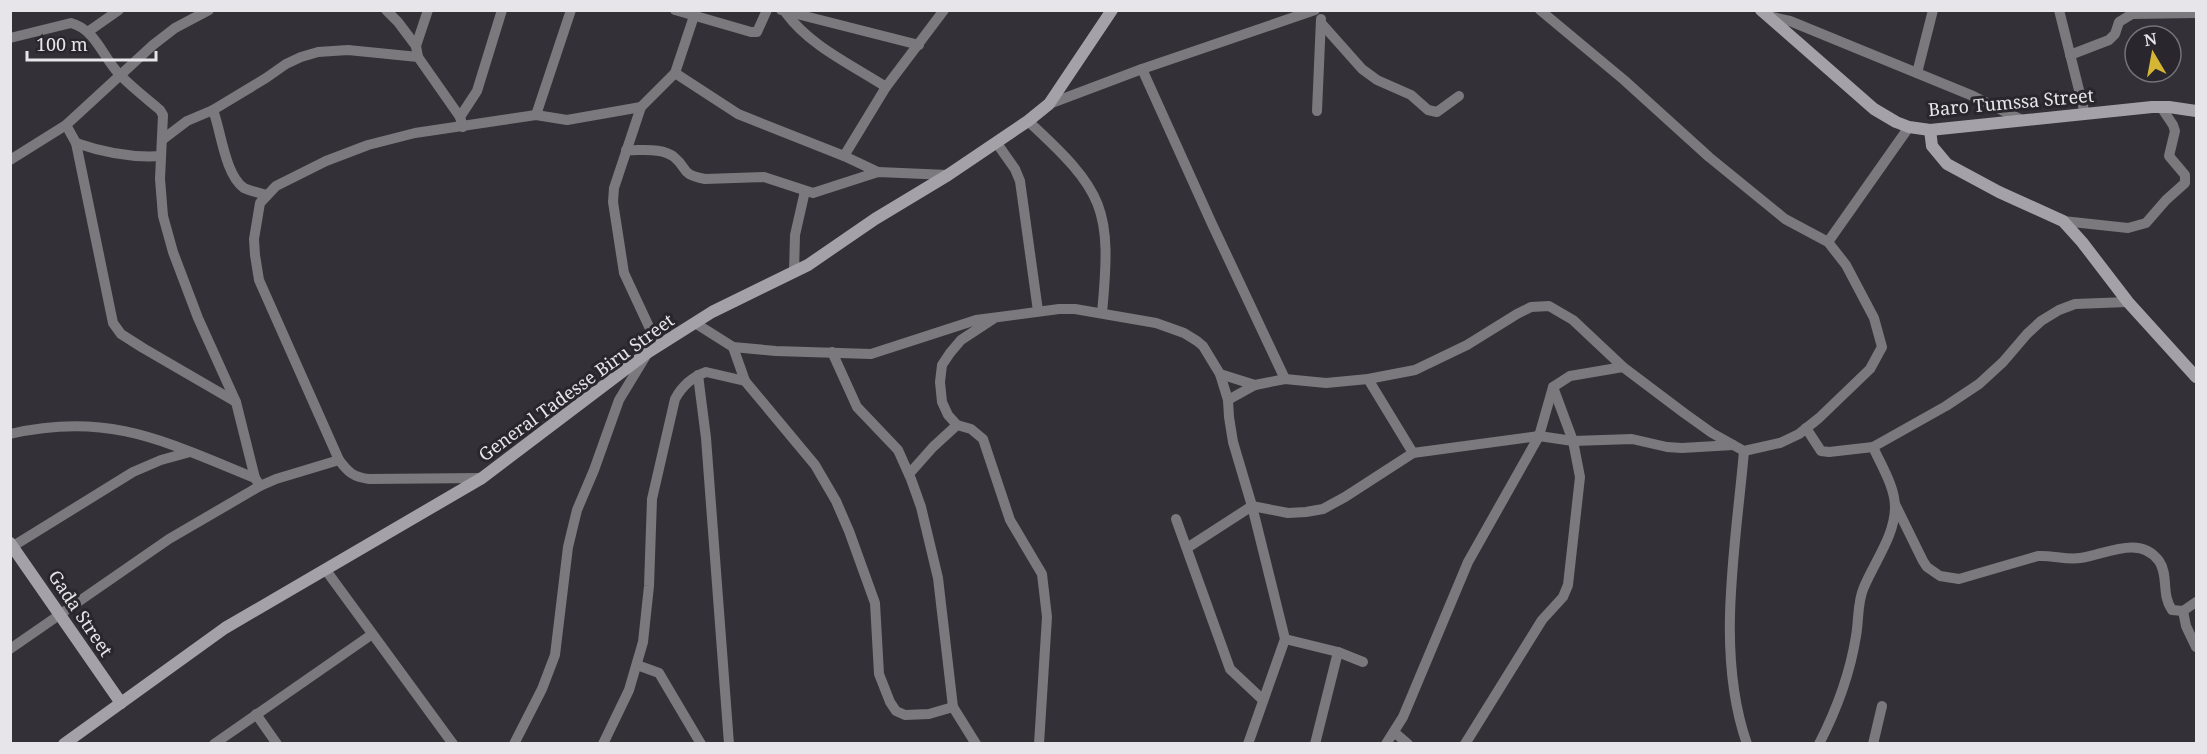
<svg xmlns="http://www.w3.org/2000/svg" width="2207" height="754" font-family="'Noto Serif',serif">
<rect width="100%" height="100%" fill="#333037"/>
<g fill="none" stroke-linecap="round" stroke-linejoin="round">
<g stroke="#7b797d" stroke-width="10">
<path d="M 386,10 L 398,22 L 416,46"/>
<path d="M 428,10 L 416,46 L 418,57 L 460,117"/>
<path d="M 675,10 L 751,32 L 757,32 L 767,10"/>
<path d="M 781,10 L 919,45"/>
<path d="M 2059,10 L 2085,114"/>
<path d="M 786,13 C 810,46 852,65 886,87"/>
<path d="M 1768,16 L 1790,21 L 1973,96 L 2020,119"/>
<path d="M 1322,24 L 1362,69 L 1377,80 L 1411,95 L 1428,110 L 1437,112 L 1459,96"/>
<path d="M 89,31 L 119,10"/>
<path d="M 10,38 L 71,23 C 97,30 103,59 121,76 C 133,88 147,99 160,110 L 163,115 L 160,179 L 163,216 L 173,252 L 198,318 L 236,402 L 255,478 L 260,486"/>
<path d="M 2070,55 L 2109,40 L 2115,34 L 2119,22 L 2132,14 L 2196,13"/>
<path d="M 1142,69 L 1212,224 L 1285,379"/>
<path d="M 675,73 L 738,114 L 844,156 L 878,172"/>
<path d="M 1917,73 L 1933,10"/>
<path d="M 1049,104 L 1142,69 L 1315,10"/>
<path d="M 213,110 C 221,131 225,175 244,188 C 250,191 260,193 266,195"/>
<path d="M 1317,111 L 1321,19"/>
<path d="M 536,115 L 571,10"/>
<path d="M 1028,121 C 1105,192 1112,208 1102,313"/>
<path d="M 66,125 L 76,143 L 113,323 L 121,334 L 143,348 L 236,402"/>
<path d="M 463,127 L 460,117 L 477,91 L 502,10"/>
<path d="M 162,140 L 187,121 L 213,110 L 266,78 L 286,64 L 301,57 L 318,52 L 348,50 L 418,57"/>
<path d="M 996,142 L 1015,169 L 1020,181 L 1038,311"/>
<path d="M 76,143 C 105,153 131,158 161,156"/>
<path d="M 626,150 C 640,151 662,147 674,157 C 689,169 679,174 705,179 L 764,177 L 813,193 L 878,172 L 948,175"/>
<path d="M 844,156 L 886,87 L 944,10"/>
<path d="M 10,160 L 66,125 L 153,45 L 175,28 L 209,10"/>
<path d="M 2063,221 L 2128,228 L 2146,223 L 2166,200 L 2185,183 L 2185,175 L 2169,156 L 2175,131 L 2173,125 L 2161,107"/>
<path d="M 1828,242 L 1909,127"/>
<path d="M 794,272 L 795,235 L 805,191"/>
<path d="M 993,319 L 961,340 L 950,353 L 942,365 L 940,382 L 942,402 L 948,415 L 957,425 L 971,429 L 983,439 L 1010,520 L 1042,574 L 1047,617 L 1039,744"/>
<path d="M 695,323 L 733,347 L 776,351 L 871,354 L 976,320 L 1059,309 L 1075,309 L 1156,323 L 1184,333 L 1197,341 L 1203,346 L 1220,374 L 1228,400 L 1229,417 L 1233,442 L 1252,506 L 1285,639 L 1248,744"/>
<path d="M 658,346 L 624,273 L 613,202 L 614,188 L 641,107 L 675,73 L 696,10"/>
<path d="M 733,347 L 745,381 L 815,465 L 836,501 L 849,531 L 875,603 L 879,674 L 890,702 L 896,711 L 905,715 L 929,714 L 953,707"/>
<path d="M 832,352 L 857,407 L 898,450 L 911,479 L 921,507 L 938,578 L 953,707 L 976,744"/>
<path d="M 1220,374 L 1255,385"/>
<path d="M 698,375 L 706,438 L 729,744"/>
<path d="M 1368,379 L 1413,453"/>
<path d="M 1228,400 L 1255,385 L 1285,379 L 1326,383 L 1368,379 L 1415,370 L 1467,345 L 1517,314 L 1531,307 L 1549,306 L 1573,320 L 1623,367 L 1684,413 L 1712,433 L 1744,451 L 1780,443 L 1799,434 L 1819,418 L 1870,369 L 1882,347 L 1874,318 L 1846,265 L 1828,242 L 1785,219 L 1709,157 L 1624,80 L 1540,10"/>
<path d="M 1806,428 L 1821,451 L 1829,452 L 1873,447 L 1946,406 L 1979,384 L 2003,362 L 2027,334 L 2041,321 L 2059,310 L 2075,304 L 2128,302"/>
<path d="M 10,434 C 109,411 166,442 255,478"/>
<path d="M 1744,451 C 1736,545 1715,653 1747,744"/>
<path d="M 909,474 L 933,447 L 957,425"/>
<path d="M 482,478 L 369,479 C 353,477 348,472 339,460 L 259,280 L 255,255 L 254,239 L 260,203 L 276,186 L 326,161 L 368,145 L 415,133 L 536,115 L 567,120 L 641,107"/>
<path d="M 1895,504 L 1923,561 L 1927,567 L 1940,576 L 1959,579 L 2038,556 C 2052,555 2066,560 2080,558 C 2104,555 2140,534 2159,561 C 2169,575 2161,595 2172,610 L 2183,611 L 2196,602"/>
<path d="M 1176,519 L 1230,669 L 1263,700"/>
<path d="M 10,548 L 133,472 L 161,460 L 190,452"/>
<path d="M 1187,548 L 1252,506 L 1288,513 L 1306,512 L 1323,509 L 1345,497 L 1413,453 L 1539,436 L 1573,441 L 1632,439 L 1667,447 L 1682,448 L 1733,445"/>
<path d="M 325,569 L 453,744"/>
<path d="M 2183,611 L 2186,626 L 2196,647"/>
<path d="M 1285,639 L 1338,652 L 1363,662"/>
<path d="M 10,649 L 169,539 L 260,486 L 276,479 L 339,460"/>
<path d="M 637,665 L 659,673 L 701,744"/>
<path d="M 256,714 L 277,744"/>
<path d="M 1394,732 L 1408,744"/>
<path d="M 214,744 L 371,635"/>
<path d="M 514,744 L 542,689 L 555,655 L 568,547 L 577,510 L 594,470 L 619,400 L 647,354"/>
<path d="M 603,744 L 629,690 L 643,642 L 649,586 L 652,499 L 675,399 C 682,386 692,377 706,372 L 745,381"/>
<path d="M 1315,744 L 1338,652"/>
<path d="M 1386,744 L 1403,717 L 1468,562 L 1539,436 L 1553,387 L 1570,376 L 1623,367"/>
<path d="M 1465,744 L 1542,620 L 1563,597 L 1568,585 L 1580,477 L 1573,441 L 1553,387"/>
<path d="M 1819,744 C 1837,709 1850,674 1856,636 C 1859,620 1857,602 1864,587 C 1875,561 1895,535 1895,507 C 1895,487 1881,465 1873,447"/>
<path d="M 1873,744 L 1882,706"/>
</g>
<g stroke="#a4a2a8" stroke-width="12">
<path d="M 1761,10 L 1874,109 L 1896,122 L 1909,127 L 1930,130 L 2152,107 L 2169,107 L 2196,111"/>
<path d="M 1930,130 L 1932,146 L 1947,164 L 1999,192 L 2063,221 L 2082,242 L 2128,302 L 2196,377"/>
<path d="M 10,543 L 121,703"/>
<path d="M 64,744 L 225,628 L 482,478 L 647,353 L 712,312 L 808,265 L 875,219 L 948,175 L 1028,121 L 1049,104 L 1112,10"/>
</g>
</g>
<g text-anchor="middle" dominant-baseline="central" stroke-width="6" stroke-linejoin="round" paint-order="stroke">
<g font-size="18" fill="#e7e5e9" stroke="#29262d">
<text transform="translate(2011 102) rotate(-5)">Baro Tumssa Street</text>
<text transform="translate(576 387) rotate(-36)">General Tadesse Biru Street</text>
<text transform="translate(81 613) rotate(56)">Gada Street</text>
</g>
</g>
<rect width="2207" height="754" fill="none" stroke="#e7e5e9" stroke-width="24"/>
<g transform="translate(2153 54) rotate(350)"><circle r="28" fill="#29262d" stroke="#757278" stroke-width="1.5"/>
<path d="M0-4.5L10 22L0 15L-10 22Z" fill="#d5b534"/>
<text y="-9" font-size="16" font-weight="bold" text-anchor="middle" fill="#e7e5e9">N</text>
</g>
<path d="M27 51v9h129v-9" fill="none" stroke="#e7e5e9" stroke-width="3"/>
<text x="36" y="51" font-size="18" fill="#e7e5e9" stroke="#29262d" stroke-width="4.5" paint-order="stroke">100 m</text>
</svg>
